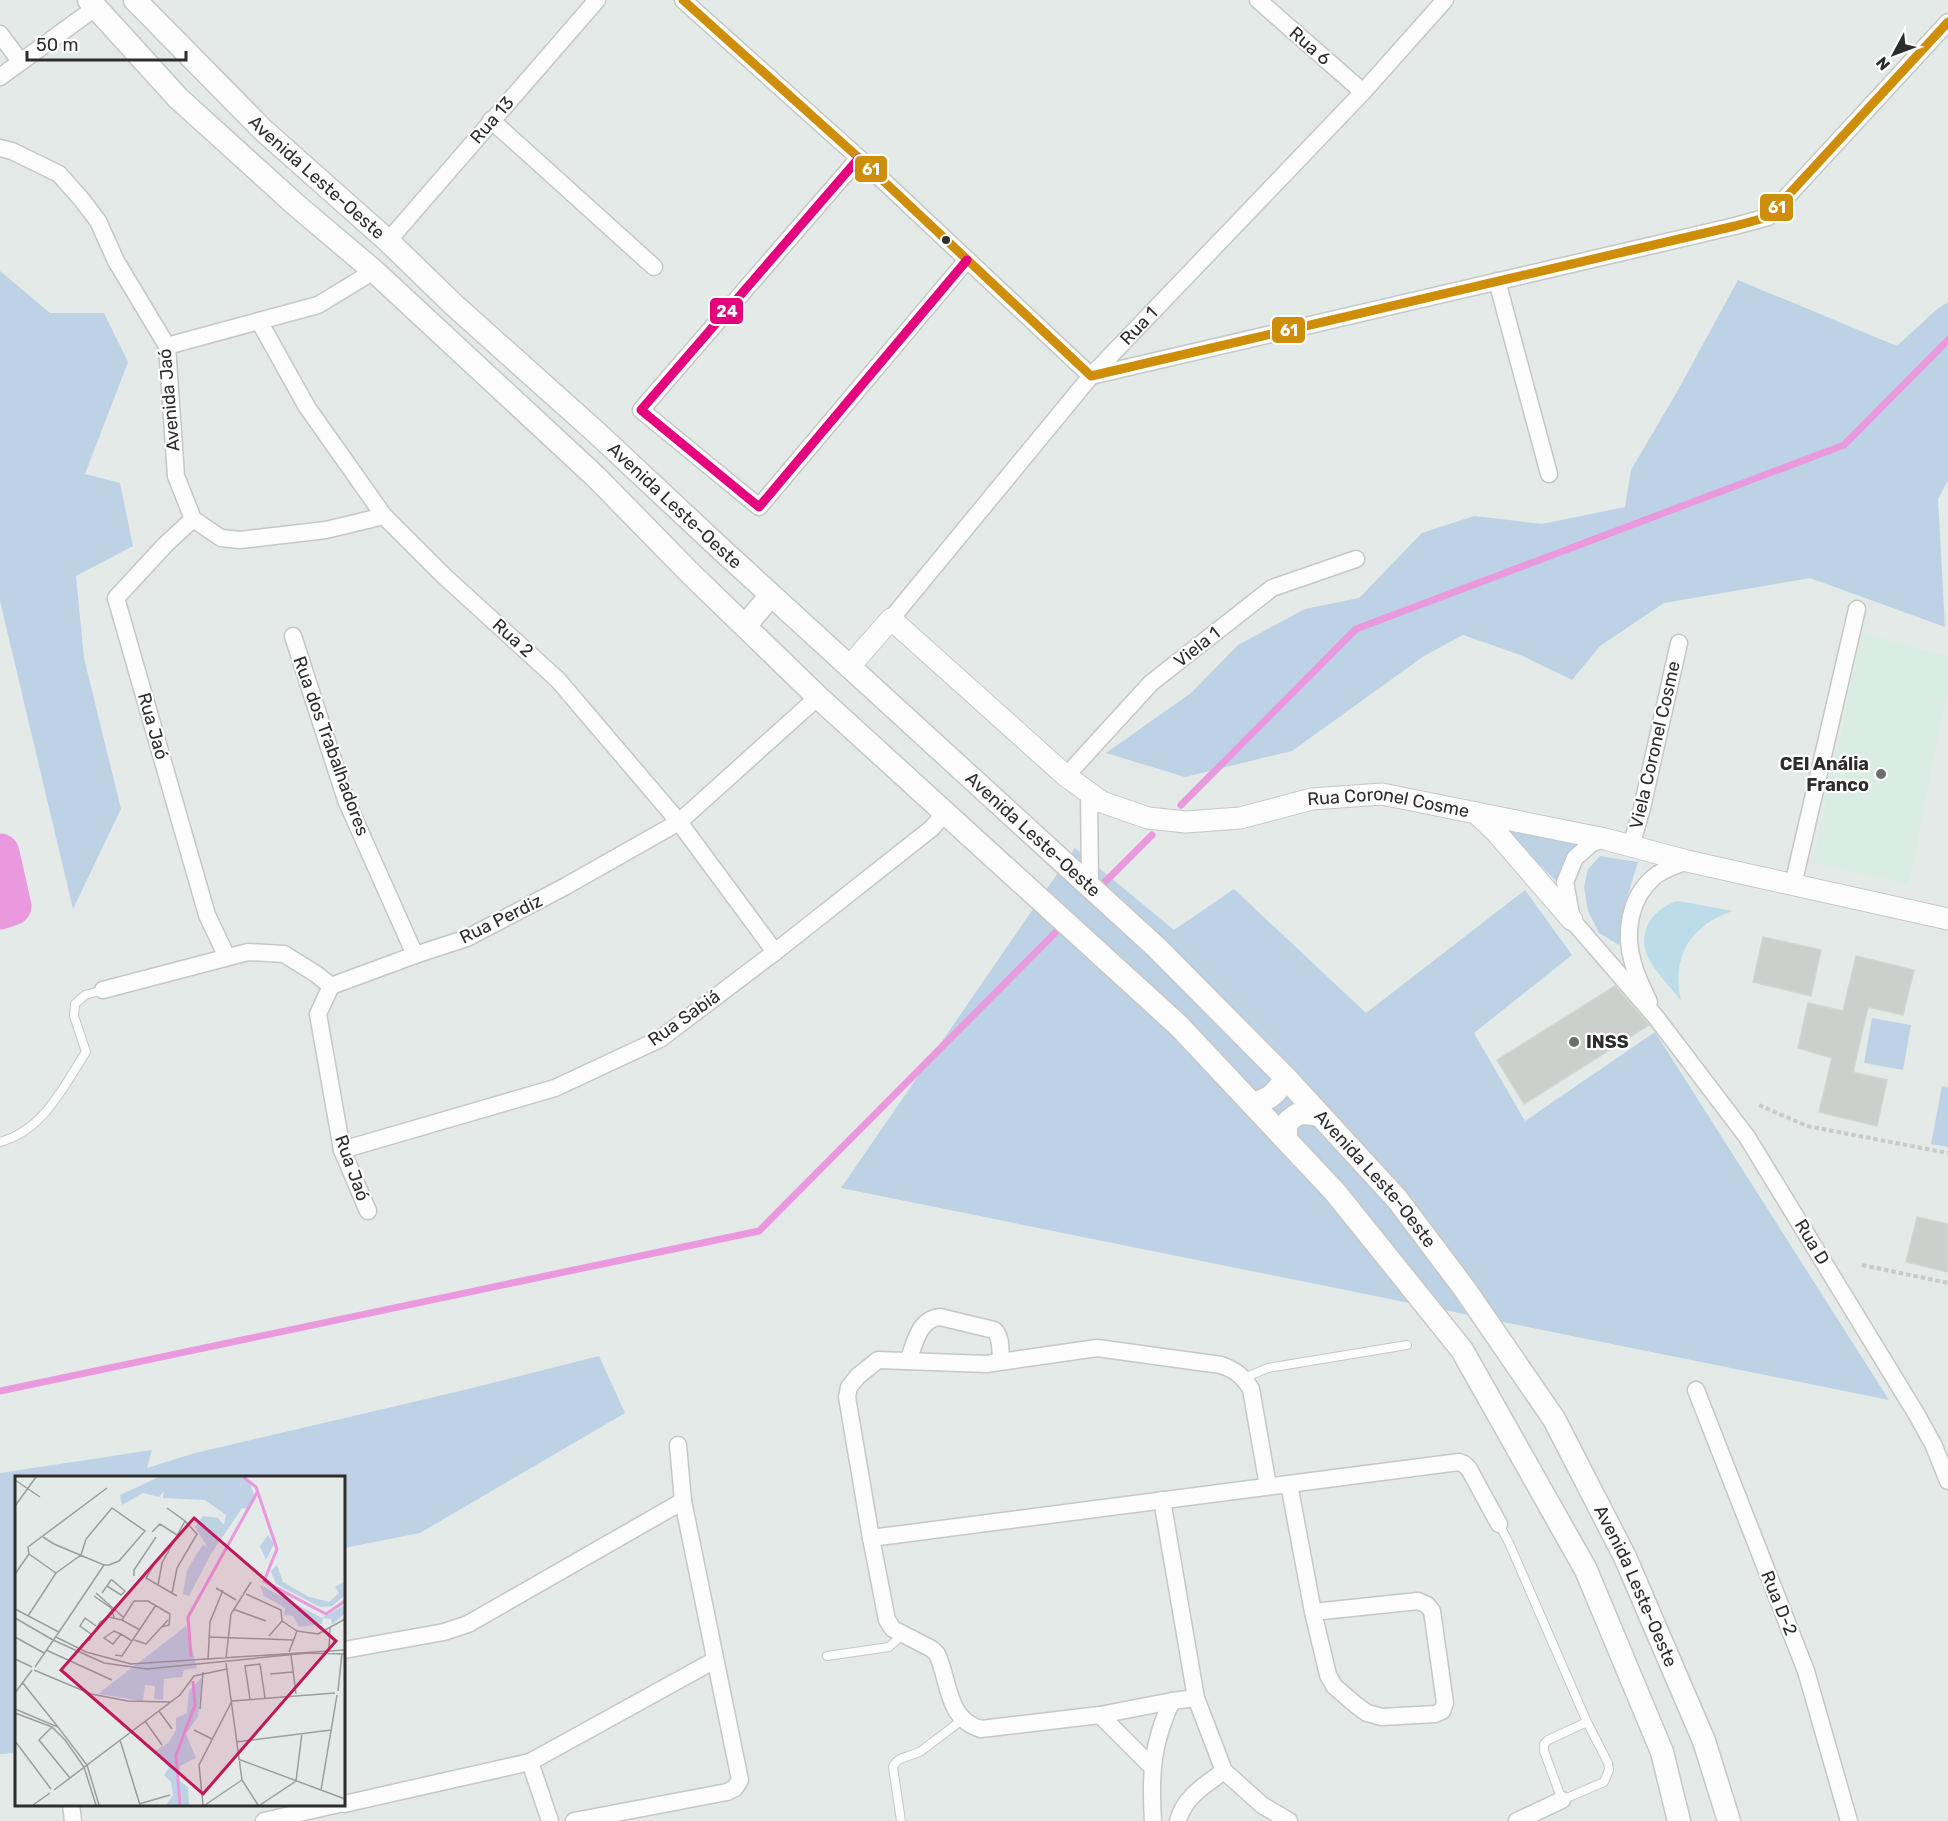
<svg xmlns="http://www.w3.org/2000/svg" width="1948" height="1821" font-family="Rubik,sans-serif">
<rect width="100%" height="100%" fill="#e4eae7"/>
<path fill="#daede4" d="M 1862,633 L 1948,656 L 1948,685 L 1909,885 L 1813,862 Z"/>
<g fill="#bed2e5">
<path d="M 0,271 L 50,313 L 104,313 L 128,362 L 85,474 L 120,483 L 133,546 L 76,576 L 84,658 L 121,809 L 73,909 L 0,601 Z"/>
<path d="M 1738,280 L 1897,346 L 1936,310 L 1948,302 L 1948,480 L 1938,499 L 1945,627 L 1810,578 L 1664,603 L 1600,646 L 1572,680 L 1523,656 L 1463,635 L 1424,656 L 1292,751 L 1185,777 L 1106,753 L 1191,693 L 1238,645 L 1305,609 L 1359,598 L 1422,533 L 1474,516 L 1542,524 L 1625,507 L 1631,470 L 1678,390 Z"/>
<path d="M 1497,822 L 1582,841 L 1560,885 Z"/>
<path d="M 1075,848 L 1174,930 L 1234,889 L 1366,1013 L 1525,890 L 1572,955 L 1474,1033 L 1525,1121 L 1655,1032 L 1889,1400 L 841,1188 Z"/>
<path d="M 1600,856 L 1638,862 L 1626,901 L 1619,945 L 1599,933 L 1588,911 L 1584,887 L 1588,869 Z"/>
<path d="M 1872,1018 L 1911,1025 L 1903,1070 L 1864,1063 Z"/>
<path d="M 1942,1086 L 1948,1087 L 1948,1147 L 1931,1144 Z"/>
<path d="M 599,1356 L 625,1413 L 420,1533 L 344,1548 L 344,1478 L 144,1478 L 144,1475 L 143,1478 L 16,1478 L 16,1753 L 0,1754 L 0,1473 L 152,1450 L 147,1468 L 195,1453 L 460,1391 Z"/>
</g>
<path fill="#bcdce9" d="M 1678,901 L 1733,911 C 1690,925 1671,957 1681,1001 C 1670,986 1654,971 1647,955 C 1637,930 1655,907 1678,901 Z"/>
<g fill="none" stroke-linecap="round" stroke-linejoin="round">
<g stroke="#ea99df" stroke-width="7">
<path d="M 1181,805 L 1356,629 L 1844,445 L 1948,340"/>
<path d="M 1105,882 L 1152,835"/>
<path d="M 0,1391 L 759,1231 L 1061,927"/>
</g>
<path stroke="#ea99df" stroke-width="39" d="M 0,853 L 12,906 L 0,910"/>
</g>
<g fill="#cbd0cd" stroke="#d0d6d3" stroke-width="1.5">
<path d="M 1763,937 L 1821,950 L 1811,996 L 1753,982 Z"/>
<path d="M 1856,956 L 1914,970 L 1903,1015 L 1868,1007 L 1853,1072 L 1887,1080 L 1877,1126 L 1819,1112 L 1832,1058 L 1798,1048 L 1808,1003 L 1843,1011 Z"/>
<path d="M 1615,986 L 1649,1025 L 1524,1104 L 1497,1060 Z"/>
<path d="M 1917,1217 L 1948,1224 L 1948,1272 L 1906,1262 Z"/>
</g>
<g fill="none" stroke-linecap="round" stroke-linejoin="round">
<defs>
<g id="service">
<path d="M 0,1142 C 44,1130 63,1087 86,1052 L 74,1016 L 75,1004 L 85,995 L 103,990"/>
<path d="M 1244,1378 L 1268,1368 L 1407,1345"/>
<path d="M 1499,1524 L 1509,1543 L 1587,1722 L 1608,1763 L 1609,1770 L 1604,1782 L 1562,1800 L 1544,1751 L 1544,1744 L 1548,1740 L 1587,1722"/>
<path d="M 827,1656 L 889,1647 L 903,1634"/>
<path d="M 901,1821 L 893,1767 C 897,1756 911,1757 921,1751 L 962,1720"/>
</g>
<g id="minor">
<path d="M 683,0 L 859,158 L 1091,376 L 1735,226 L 1768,217 L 1948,22"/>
<path d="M 1258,0 L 1363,92"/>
<path d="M 0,34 L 20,61"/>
<path d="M 0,77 L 95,8"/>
<path d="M 491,120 L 654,267"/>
<path d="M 0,148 L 12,151 L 59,174 L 82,200 L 98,221 L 116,261 L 167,346 L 176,476 L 193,519 L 221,538 L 240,540 L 326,530 L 384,516"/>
<path d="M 859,158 L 641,410 L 759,507 L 967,260"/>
<path d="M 388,241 L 597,0"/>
<path d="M 1497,281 L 1549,474"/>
<path d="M 259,321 L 307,407 L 384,516 L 443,575 L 558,680 L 679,822 L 775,952"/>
<path d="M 167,346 L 318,305 L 374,271"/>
<path d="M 193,519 L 166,544 L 116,598 L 207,915 L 227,957"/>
<path id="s1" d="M 891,619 L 1091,376 L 1363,92 L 1445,0"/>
<path d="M 293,636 L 346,800 L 415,955"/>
<path d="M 1066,776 L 1151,683 L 1272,588 L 1356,559"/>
<path d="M 1089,792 L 1090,885"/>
<path d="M 1605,839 L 1592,843 L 1575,858 L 1565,882 L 1572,920 L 1655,1016 L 1747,1137 L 1917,1415 L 1934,1446 L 1948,1481"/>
<path d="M 1631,846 L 1642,808 L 1679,643"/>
<path d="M 1793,885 L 1857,609"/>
<path d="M 331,986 L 415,955 L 467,938 L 566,886 L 679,822 L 818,697"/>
<path d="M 331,986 L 318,1014 L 342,1150 L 368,1211"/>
<path d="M 103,990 L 248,952 L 284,954 L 316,974 L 331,986"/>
<path d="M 1649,1002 C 1643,989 1636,976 1633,963 C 1624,934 1629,898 1654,877 C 1663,869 1675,866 1687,861"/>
<path d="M 342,1150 L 555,1088 L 660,1039 L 775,952 L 932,828 L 945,813"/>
<path d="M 908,1361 C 915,1344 918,1319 940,1317 L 994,1330 C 1002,1337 1000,1351 1001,1361"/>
<path d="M 1696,1390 L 1806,1671 L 1849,1821"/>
<path d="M 1289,1484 L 1313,1612 L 1328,1675 L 1334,1686 L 1356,1705 L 1367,1713 L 1382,1717 L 1435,1714 L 1442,1711 L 1445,1703 L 1432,1611 L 1427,1605 L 1418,1601 L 1313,1612"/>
<path d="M 1162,1500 L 1196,1698 L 1224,1771 L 1262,1805 L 1289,1821"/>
<path d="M 871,1538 L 1459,1462 L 1464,1464 L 1469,1469 L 1499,1524"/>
<path d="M 344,1650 L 444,1632 L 468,1624 L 683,1501"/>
<path d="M 1196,1698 L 1172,1701 L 1100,1715 L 981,1729 C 946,1719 950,1682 937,1654 L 932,1649 L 893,1629 L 887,1620 L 871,1538 L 847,1397 L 849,1387 L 858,1376 L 878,1360 L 986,1364 L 1097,1348 L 1221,1365 C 1235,1370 1243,1376 1251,1389 L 1268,1486"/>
<path d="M 1100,1715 L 1152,1767"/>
<path d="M 71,1804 L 73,1821"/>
<path d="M 344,1804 L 530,1762"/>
<path d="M 264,1821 L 339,1804"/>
<path d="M 550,1821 L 530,1762 L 715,1660"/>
<path d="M 574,1821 L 727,1792 L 735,1788 L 740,1780 L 683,1501 L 678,1445"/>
<path d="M 1153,1821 C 1150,1776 1152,1742 1172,1701"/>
<path d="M 1178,1821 C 1184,1797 1205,1785 1224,1771"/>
<path d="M 1517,1821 L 1562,1800"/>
</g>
<g id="tertiary">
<path id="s2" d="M 849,667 L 891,619 L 1066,776 L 1102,802 L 1148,818 L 1186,822 L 1240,818 L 1312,799 L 1382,794 L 1605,839 L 1687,861 L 1948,919"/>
<path d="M 1476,813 L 1496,832 L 1572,920"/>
</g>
<g id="secondary">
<path d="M 89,0 L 178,98 L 296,205 L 374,271 L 596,477 L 691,574 L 818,697 L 1179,1026 L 1335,1192 L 1462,1350 L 1586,1570 L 1662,1752 L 1679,1821"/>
<path id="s3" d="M 135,0 L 263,130 L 388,241 L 454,305 L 598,434 L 722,550 L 1156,947 L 1286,1078 L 1397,1199 L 1464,1288 L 1554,1419 L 1625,1557 L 1704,1741 L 1729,1821"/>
<path d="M 745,626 L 771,595"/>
<path d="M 1254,1104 C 1272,1098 1276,1093 1286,1078"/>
<path d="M 1286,1140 L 1286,1124 C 1297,1111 1304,1112 1319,1115"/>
</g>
</defs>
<use href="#service" stroke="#c6c7c6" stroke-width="10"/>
<use href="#minor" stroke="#c6c7c6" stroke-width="19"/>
<use href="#tertiary" stroke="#c6c7c6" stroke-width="23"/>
<use href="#secondary" stroke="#c6c7c6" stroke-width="25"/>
<g stroke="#c9cac9" stroke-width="4" stroke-dasharray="4.5 3" stroke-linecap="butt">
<path d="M 1759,1105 L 1807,1126 L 1948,1153"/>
<path d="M 1862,1265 L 1948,1283"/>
</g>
<use href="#service" stroke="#fbfcfb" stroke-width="8"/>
<use href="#minor" stroke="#fbfcfb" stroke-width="16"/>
<use href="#tertiary" stroke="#fbfcfb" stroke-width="21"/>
<use href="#secondary" stroke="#fbfcfb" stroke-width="22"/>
<defs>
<path id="bus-1" d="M 683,0 L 859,158 L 1091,376 L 1735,226 L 1768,217 L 1948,22"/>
<path id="bus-2" d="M 859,158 L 641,410 L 759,507 L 967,260"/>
</defs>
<use href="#bus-1" stroke="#fff" stroke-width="14"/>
<use href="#bus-2" stroke="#fff" stroke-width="14"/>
<use href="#bus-1" stroke="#cf8e09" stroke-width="9"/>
<use href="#bus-2" stroke="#e5007d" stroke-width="9"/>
</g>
<circle fill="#2d2d2d" stroke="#fff" stroke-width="2" cx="946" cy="240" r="5"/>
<g fill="#6d6f6e" stroke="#fff" stroke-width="2">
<circle cx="1881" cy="774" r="6"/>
<circle cx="1574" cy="1042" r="6"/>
</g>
<g text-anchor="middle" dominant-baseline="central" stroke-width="4.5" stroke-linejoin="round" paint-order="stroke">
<g font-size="18" fill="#2d2d2d" stroke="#fff">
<text transform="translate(1310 46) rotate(41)">Rua 6</text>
<text transform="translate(492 120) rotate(-49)">Rua 13</text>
<text stroke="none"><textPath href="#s3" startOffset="254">Avenida Leste-Oeste</textPath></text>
<text stroke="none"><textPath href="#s1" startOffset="384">Rua 1</textPath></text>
<text transform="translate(169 400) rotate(-95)">Avenida Jaó</text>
<text stroke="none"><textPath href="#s3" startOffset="740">Avenida Leste-Oeste</textPath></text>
<text transform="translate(513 638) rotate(42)">Rua 2</text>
<text transform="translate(1197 647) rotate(-38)">Viela 1</text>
<text transform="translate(153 726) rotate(74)">Rua Jaó</text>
<text transform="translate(1655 745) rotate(-77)">Viela Coronel Cosme</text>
<text transform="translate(331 746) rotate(70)">Rua dos Trabalhadores</text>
<text stroke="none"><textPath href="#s2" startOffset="636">Rua Coronel Cosme</textPath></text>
<text stroke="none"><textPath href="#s3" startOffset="1226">Avenida Leste-Oeste</textPath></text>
<text transform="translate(501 919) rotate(-26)">Rua Perdiz</text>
<text transform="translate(684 1018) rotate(-35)">Rua Sabiá</text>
<text transform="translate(352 1168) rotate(70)">Rua Jaó</text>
<text stroke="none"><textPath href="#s3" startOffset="1712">Avenida Leste-Oeste</textPath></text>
<text transform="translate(1812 1242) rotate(59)">Rua D</text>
<text stroke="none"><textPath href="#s3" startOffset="2198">Avenida Leste-Oeste</textPath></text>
<text transform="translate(1779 1603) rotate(68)">Rua D-2</text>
</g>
<g font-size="18" font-weight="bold" fill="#2d2d2d" stroke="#fff" text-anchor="end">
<text x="1869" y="764">CEI Anália<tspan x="1869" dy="21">Franco</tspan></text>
<text x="1586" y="1042" text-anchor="start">INSS</text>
</g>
</g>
<g transform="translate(15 1476)">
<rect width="330" height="330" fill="#e4eae7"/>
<path d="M 144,1 L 225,1 L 235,8 L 240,21 L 234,33 L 227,32 L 196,78 L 174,120 L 168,118 L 172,94 L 188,68 L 193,72 L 180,51 L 188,40 L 203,42 L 209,49 L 211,39 L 190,24 L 148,22 L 149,15 L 144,21 L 128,17 L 107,29 L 105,19 ZM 253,59 L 259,68 L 251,84 L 245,70 ZM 262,89 L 268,106 L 294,121 L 314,126 L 324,117 L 320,111 L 330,105 L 330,119 L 317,130 L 305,131 L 261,108 L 256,95 ZM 245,109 L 307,142 L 330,129 L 330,137 L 317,149 L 316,143 L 308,142 L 307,148 L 284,151 L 278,140 L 269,139 L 270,132 L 249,120 ZM 171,150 L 182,192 L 169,194 L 167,201 L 149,203 L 148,224 L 139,223 L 140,210 L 130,209 L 128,225 L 83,218 ZM 187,201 L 183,240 L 171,258 L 181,282 L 165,290 L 164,304 L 173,311 L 174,329 L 151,329 L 158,319 L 156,306 L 149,299 L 154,292 L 140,275 L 153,267 L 161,254 L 161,242 L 172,237 L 174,215 Z" fill="#bed2e5"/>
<path fill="none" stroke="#ea99df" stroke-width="3" d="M 228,1 L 241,11 L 262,73 L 249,105 L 311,138 L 330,125M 176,181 L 173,141 L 243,15M 165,329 L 161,279 L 180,229 L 178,205"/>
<path fill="none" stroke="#9b9e9d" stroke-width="1.5" d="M 0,4 L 25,21M 0,30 L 21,1M 137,56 L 145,48 L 162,59M 28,61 L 39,68 L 89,89 L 94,89 L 104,85 L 130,55 L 97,32 L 71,63 L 66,79M 13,71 L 92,12M 14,78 L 41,97M 141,85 L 131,102 L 162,120M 147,87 L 170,45 L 152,32M 0,98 L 14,78 L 13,71M 119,100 L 119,94 L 141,61M 143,109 L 147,87M 201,112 L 221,124M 81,117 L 108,141M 87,117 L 92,110 L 96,104 L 97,104 L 110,115 L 106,119 L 92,110M 157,117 L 162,92 L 182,58 L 170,45M 231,118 L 266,134 L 267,145M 79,120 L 96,132 L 99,141M 0,133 L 44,156 L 20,191M 218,133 L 251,145M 13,140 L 41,97 L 66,79M 0,142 L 38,164M 107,144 L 119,125 L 133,125 L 155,138 L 154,149 L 146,151M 44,156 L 89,89M 76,158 L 65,150 L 70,142 L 81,150M 106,158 L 98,168 L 89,162 L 99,155 L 106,158 L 117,165M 254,160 L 267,145 L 282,155 L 303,158 L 330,143M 0,161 L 29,177M 41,161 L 71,176 L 116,188 L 330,174M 194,161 L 278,164M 38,164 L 89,187 L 132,193 L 293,177 L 330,178M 119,164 L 131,168 L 153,144M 74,165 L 85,146 L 94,141 L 107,144 L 125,154M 314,172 L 315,152M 31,174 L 97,204M 274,176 L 282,155M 100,179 L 107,180 L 141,129M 276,179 L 281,218M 211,182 L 216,138 L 236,106M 0,183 L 17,191M 193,184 L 195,146 L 208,114M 211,187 L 227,304 L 243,329M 19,194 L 76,218 L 113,225 L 155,226M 255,198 L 278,196M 7,206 L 43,251M 323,215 L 327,177M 0,217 L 17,194M 235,223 L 230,190 L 245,188 L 250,222M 0,233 L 43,251 L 72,289 L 84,329M 185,233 L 188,196M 144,235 L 157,253M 0,237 L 37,251 L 50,264 L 69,291 L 81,329M 130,245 L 147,269M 37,251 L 24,264 L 55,302M 179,254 L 197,263M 105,264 L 125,329M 0,265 L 36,313M 221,266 L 316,254M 223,283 L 330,323M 39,314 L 165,219 L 179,200 L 212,193M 306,314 L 322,219M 124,328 L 155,319M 18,329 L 35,317M 188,329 L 184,289 L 217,225 L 320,217M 190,329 L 227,304M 245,329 L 281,305 L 287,257"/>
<path fill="#c2185b" fill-opacity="0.15" stroke="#c2185b" stroke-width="3" d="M 179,42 L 321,165 L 188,318 L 46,194 Z"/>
<rect width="330" height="330" fill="none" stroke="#2d2d2d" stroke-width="3"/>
</g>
<g stroke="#fff" stroke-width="2">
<rect x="854" y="155" width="34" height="28" rx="6" fill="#cf8e09"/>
<rect x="1759" y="193" width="35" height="29" rx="6" fill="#cf8e09"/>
<rect x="709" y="297" width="35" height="28" rx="6" fill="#e5007d"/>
<rect x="1271" y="316" width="35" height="28" rx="6" fill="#cf8e09"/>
</g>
<g font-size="16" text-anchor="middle" font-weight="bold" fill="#fff">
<text x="871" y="175">61</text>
<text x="1777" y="213">61</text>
<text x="727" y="317">24</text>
<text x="1289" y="336">61</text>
</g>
<g transform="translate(1894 54) rotate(229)" stroke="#ffffff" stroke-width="4.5" paint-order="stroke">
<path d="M0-4.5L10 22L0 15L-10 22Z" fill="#2d2d2d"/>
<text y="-9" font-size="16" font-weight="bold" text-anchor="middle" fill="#2d2d2d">N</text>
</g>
<path d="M27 51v9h159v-9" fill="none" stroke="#2d2d2d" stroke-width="3"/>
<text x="36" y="51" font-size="18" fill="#2d2d2d" stroke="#ffffff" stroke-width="4.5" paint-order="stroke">50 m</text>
</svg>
